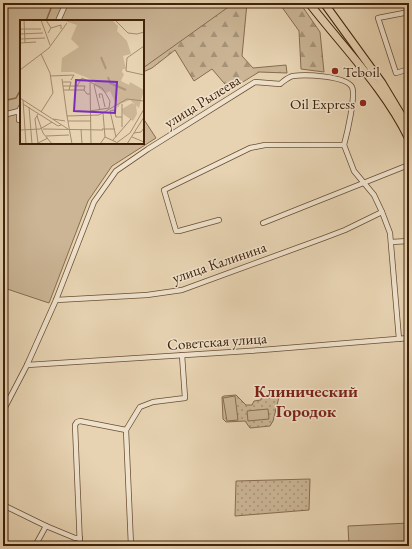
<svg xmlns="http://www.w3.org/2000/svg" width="412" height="549" font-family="'EB Garamond',serif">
<defs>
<pattern id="grass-dots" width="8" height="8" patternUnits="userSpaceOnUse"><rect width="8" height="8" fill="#cbb595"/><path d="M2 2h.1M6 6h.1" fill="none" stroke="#a69378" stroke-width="1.8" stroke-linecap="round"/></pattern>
<pattern id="forest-firs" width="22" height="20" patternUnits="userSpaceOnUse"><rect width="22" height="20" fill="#cbb595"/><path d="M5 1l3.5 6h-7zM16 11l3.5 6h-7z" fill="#a69378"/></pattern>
</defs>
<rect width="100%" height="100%" fill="#e7d3b2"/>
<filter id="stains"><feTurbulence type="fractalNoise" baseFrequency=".005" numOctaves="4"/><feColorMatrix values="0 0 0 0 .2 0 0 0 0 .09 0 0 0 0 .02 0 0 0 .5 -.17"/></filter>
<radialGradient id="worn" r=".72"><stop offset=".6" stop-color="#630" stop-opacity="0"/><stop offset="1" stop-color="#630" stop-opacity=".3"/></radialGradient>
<g fill="url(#grass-dots)" stroke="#866c4f">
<path d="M 236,395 L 246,405 L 252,405 L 254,401 L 261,400 L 261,396 L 278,395 L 279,397 L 273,421 L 270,426 L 250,428 L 245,421 L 226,422 L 223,419 L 222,397 L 224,396 Z"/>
<path d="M 310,479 L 309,510 L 235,516 L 236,481 Z"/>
</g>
<g fill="url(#forest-firs)" stroke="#866c4f">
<path d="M 102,3 L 247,3 L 242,56 L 253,68 L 286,65 L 287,73 L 259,72 L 230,90 L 212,69 L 194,81 L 175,50 L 152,68 L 143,72 L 143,21 L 91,21 Z"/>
<path d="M 279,3 L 300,3 L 320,32 L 324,72 L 301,69 L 299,31 Z"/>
</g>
<g fill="#cbb595" stroke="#866c4f">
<path d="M 3,3 L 234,3 L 143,68 L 143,21 L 21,21 L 21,143 L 143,143 L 143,118 L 156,138 L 112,166 L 88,201 L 49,303 L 7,289 L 3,299 Z"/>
<path d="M 235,396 L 238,420 L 227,421 L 223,398 Z"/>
<path d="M 268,409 L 269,419 L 248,421 L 247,411 Z"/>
<path d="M 409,523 L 409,546 L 349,546 L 348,526 Z"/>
</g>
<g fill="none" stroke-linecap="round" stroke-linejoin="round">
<g stroke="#83684c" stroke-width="1.5">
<path d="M 46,21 L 53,3"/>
<path d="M 3,101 L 16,98 L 21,89"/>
</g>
<defs>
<g id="street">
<path d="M 409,12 L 378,18 L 396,73 L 409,69"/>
<path d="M 58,21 L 66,3"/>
<path d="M 3,115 L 19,111 L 21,107"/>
<path d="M 19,120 L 19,111"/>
<path d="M 344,145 L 354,171 L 374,195 L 382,212 L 390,233 L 399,339"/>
<path d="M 219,220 L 179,231 L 176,231 L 164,190 L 250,148 L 265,145 L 344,145"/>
<path d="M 263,223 L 406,166"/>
<path d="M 391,242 L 409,241"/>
<path d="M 56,300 L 147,295 L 182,290 L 324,238 L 345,230 L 382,212"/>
<path d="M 27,365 L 262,350 L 409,338"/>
<path d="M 3,411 L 27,365 L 56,300 L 94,202 L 116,171 L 148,149 L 255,82 L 280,84 C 284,81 288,77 293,76 C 305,74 346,76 352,87 C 356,95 347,134 344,145"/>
<path d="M 3,505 L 46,526 L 75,538 L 80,538"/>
<path d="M 35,546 L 46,526"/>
<path d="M 80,546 L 75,425 L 77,422 L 80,421 L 126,430"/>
<path d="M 131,546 L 126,430 L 140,407 L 153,402 L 185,398 L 182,355"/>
</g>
<g id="primary">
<path d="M 309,3 C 343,47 385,89 409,139"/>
<path d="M 324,3 L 382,83 L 409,128"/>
</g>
</defs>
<use href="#street" stroke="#6a4e33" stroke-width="6"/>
<use href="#primary" stroke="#412209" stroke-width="9"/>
<use href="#street" stroke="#efe2cd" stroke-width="4.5"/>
<use href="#primary" stroke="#e7d3b2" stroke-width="7"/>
</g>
<g fill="#8f2418" stroke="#efe2cd" stroke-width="1.5">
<circle cx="335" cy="71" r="4"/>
<circle cx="363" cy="103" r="4"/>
</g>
<g text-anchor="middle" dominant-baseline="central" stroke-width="3" stroke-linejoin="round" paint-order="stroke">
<g font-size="15" fill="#412209" stroke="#efe2cd" text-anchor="start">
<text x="343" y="71">Teboil</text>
<text x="355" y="103" text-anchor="end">Oil Express</text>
</g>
<g font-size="15" fill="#412209" stroke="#efe2cd">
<text transform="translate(202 101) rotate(-32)">улица Рылеева</text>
<text transform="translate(219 262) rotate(-19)">улица Калинина</text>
<text transform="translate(217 341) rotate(-4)">Советская улица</text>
</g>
<g font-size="17" font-weight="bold" fill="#7a1f14" stroke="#efe2cd">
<text x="306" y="391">Клинический<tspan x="306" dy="20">Городок</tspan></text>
</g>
</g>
<g transform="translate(20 20)">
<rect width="124" height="124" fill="#e7d3b2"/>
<path d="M 42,0 L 92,0 L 98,6 L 97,11 L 107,21 L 111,34 L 103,36 L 106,49 L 103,49 L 102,52 L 104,54 L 101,61 L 109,65 L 110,62 L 124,70 L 119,88 L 110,80 L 100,84 L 98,88 L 90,71 L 86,73 L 74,65 L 75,61 L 53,52 L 41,52 L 42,38 L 59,27 L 51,19 L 57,5 ZM 112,83 L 116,85 L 117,94 L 113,101 L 103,94 L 102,89 Z" fill="#cbb595"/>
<path fill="none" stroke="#af9779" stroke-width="2" d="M 81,37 L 86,49M 88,57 L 90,63 L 106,70"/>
<path fill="none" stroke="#a58c6e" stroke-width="1" d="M 4,0 L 5,23M 21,0 L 30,25M 26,0 L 31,8 L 28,13M 95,0 L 108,13 L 117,14 L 124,12M 31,8 L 41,5 L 41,9M 0,9 L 21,9M 0,14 L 23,13M 0,19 L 25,18M 0,23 L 16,22M 124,26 L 107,38 L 106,51 L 124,55M 21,34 L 30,53 L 33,73 L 21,92M 0,50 L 29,28 L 47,3M 30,56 L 54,55 L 51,60M 42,59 L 47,96M 43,62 L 51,62 L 49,70M 70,63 L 71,124M 74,65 L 80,90M 43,66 L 65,66 L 64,70M 57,66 L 62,58 L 82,68 L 86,74 L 90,81 L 89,88 L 70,91M 44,70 L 64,70 L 67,74 L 70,74M 0,78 L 48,109M 80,78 L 79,74 L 82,74 L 85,87M 3,80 L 6,124M 3,84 L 38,106 L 41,105M 9,87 L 12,124M 83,93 L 85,117M 17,96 L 23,113 L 32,124M 33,99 L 45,101M 48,101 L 71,101M 102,107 L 102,84M 23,109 L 83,110M 61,109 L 62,124M 82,109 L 95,109M 0,110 L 20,109 L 32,102M 114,113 L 121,112 L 124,108M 26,116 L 49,115M 96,117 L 90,91 L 94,90 L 96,97 L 102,97M 112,117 L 124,122M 93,120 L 111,99M 18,123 L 15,99 L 18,94M 16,124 L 28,118M 52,124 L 47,96 L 79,95 L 107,79 L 124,81M 80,124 L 85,117 L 96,122M 95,124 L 110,113 L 124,89M 107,124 L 124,97"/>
<path fill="#7b2cbf" fill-opacity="0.15" stroke="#7b2cbf" stroke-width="2" d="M 56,60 L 97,62 L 95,93 L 54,91 Z"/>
<rect width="124" height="124" fill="none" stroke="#412209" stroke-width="2"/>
</g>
<rect width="412" height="549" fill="none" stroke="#e7d3b2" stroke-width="16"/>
<rect x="4" y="4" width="404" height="541" fill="none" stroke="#412209" stroke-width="2"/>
<rect x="8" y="8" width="396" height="533" fill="none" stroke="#412209"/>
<rect width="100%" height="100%" filter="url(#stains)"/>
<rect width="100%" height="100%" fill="url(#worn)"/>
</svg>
